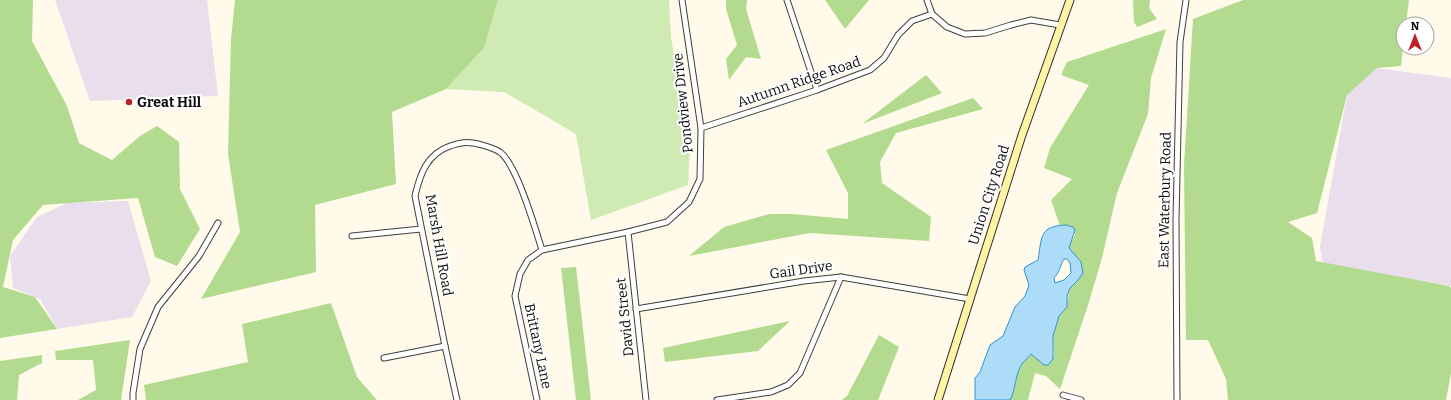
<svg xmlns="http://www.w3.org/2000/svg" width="1451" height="400" font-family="Bitter,serif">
<rect width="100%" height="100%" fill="#fffae9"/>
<g fill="#e9deeb">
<path d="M 55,0 L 207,0 L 218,96 L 90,101 Z"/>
<path d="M 1377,68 L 1451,78 L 1451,286 L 1323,264 L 1320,247 L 1347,95 Z"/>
<path d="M 128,201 L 151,281 L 132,317 L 57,329 L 40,299 L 13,288 L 10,256 L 37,217 L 67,203 Z"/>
</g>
<path fill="#cfeab2" d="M 498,0 L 669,0 L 671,38 L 690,146 L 688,185 L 591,220 L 576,134 L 504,92 L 446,89 L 484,48 Z"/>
<g fill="#b3db90">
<path d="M 0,0 L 33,0 L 32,41 L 67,106 L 79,143 L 112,160 L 140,136 L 157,126 L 179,142 L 180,189 L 200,229 L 177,266 L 155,257 L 138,198 L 43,205 L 13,240 L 3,287 L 35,297 L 57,329 L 0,338 Z"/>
<path d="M 235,0 L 498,0 L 484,48 L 446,89 L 392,112 L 396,184 L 315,205 L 316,272 L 201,299 L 240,232 L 228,154 L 231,39 Z"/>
<path d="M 726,0 L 747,0 L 746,9 L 761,59 L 746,57 L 729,80 L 726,59 L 737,45 L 726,9 Z"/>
<path d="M 825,0 L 869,0 L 845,29 Z"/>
<path d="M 1133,0 L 1150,0 L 1149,8 L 1157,19 L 1137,27 L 1134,22 Z"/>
<path d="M 1243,0 L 1409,0 L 1406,24 L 1403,24 L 1403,48 L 1401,66 L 1377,68 L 1347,95 L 1317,213 L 1288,222 L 1312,238 L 1316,261 L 1449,286 L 1451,288 L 1451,373 L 1446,400 L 1228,400 L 1226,379 L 1208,340 L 1186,340 L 1184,165 L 1193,19 Z"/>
<path d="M 1166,29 L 1151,78 L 1148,114 L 1117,193 L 1102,258 L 1088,305 L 1060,389 L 1046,376 L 1035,373 L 1028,400 L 1010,400 C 1016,389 1015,374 1023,363 C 1025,360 1029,357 1032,354 L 1038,360 L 1054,356 L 1053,336 L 1059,316 L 1065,310 L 1070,288 L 1078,280 L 1081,262 L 1069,248 L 1075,234 L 1066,225 L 1060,226 L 1051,200 L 1072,179 L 1044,168 L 1050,148 L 1089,85 L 1061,75 L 1067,62 Z"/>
<path d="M 926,75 L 942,93 L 862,124 Z"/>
<path d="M 973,98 L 983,109 L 896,133 L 880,162 L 882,183 L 931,217 L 929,241 L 810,233 L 689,256 L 724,227 L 769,214 L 793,214 L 848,219 L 848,193 L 826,150 Z"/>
<path d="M 576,267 L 591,400 L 576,400 L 561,268 Z"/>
<path d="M 331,303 L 357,377 L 377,400 L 146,400 L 144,385 L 248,362 L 242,324 Z"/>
<path d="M 790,321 L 758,351 L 665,362 L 663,348 Z"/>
<path d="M 879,335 L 899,347 L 878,400 L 842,400 L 847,396 Z"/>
<path d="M 130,340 L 121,400 L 78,400 L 96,390 L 93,360 L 56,360 L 55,351 Z"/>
<path d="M 42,355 L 42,363 L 19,375 L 17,400 L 0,400 L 0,361 Z"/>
</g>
<path fill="#acdcf8" stroke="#3093d2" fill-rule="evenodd" d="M 1066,225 L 1073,227 L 1075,230 L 1069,248 L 1081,262 L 1083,273 L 1078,280 L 1070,288 L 1067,296 L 1067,307 L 1059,316 L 1053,336 L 1053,359 L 1048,365 L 1044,365 L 1031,354 C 1029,357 1025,360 1022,364 C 1015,374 1016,389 1010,400 L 975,400 L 975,378 L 980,372 L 990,345 L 1003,336 L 1015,307 L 1025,296 L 1028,288 L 1029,285 L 1024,270 L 1025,267 L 1038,260 C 1042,237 1039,226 1066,225 ZM 1064,259 L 1067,259 L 1070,263 L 1071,273 L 1064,280 L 1055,283 L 1054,278 C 1060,272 1060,265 1064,259 Z"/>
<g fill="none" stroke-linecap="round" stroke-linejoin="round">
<defs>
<g id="street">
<path d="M 787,0 L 817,90"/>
<path d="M 927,0 L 932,14 L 947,27 L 965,34 L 985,33 L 1011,25 L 1031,20 L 1060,25"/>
<path d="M 701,128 L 817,90 L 870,70 L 884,58 L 898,35 L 912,21 L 932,14"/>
<path d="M 628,232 L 646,400"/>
<path d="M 352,236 L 421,229"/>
<path d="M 636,309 L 804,281 L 841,277 L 970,299"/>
<path d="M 384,358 L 445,346"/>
<path d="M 1063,395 L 1081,400"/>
<path d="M 133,400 L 133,393 L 140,349 L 158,307 L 199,256 L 218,223"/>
<path d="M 457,400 L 445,346 L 415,196 C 420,174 427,154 450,146 C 454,145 458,143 462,143 C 471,141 492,147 500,152 C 517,165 535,228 542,250"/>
<path d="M 537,400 L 515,296 L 520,274 L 528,260 L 542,250 L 628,232 L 667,222 L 689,202 L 700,179 L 701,128 L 682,0"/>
<path d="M 717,400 L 771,392 L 788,385 L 800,373 L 841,277"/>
<path d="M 1177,400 L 1176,219 L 1180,42 L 1186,0"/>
</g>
<path id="secondary" d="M 938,400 L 1022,135 L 1070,0"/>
</defs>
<use href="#street" stroke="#3e3e3e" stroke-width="7"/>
<use href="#secondary" stroke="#2d2d2d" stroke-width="9"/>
<use href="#street" stroke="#fff" stroke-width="5"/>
<use href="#secondary" stroke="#fff4a4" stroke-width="7"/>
</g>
<circle fill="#c01e27" stroke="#fff" stroke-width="1.5" cx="129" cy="102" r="4"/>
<g text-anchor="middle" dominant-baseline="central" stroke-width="4" stroke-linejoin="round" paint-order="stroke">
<g font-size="14" fill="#0b0b0b" stroke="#fff">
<text transform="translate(799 82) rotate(-19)">Autumn Ridge Road</text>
<text transform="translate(683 103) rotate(-96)">Pondview Drive</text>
<text transform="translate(989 195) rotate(-72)">Union City Road</text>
<text transform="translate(1165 200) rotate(-89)">East Waterbury Road</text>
<text transform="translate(439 245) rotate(80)">Marsh Hill Road</text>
<text transform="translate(801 270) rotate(-8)">Gail Drive</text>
<text transform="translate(625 317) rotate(-96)">David Street</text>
<text transform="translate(538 346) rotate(78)">Brittany Lane</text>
</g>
<g font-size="14" font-weight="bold" fill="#0b0b0b" stroke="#fff" text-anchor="start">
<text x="137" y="102">Great Hill</text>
</g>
</g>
<g transform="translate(1415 36)"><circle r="19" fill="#ffffff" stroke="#9d9d9d"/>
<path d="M0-3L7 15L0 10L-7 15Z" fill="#c01e27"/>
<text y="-6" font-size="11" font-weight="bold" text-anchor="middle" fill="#0b0b0b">N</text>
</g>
</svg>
